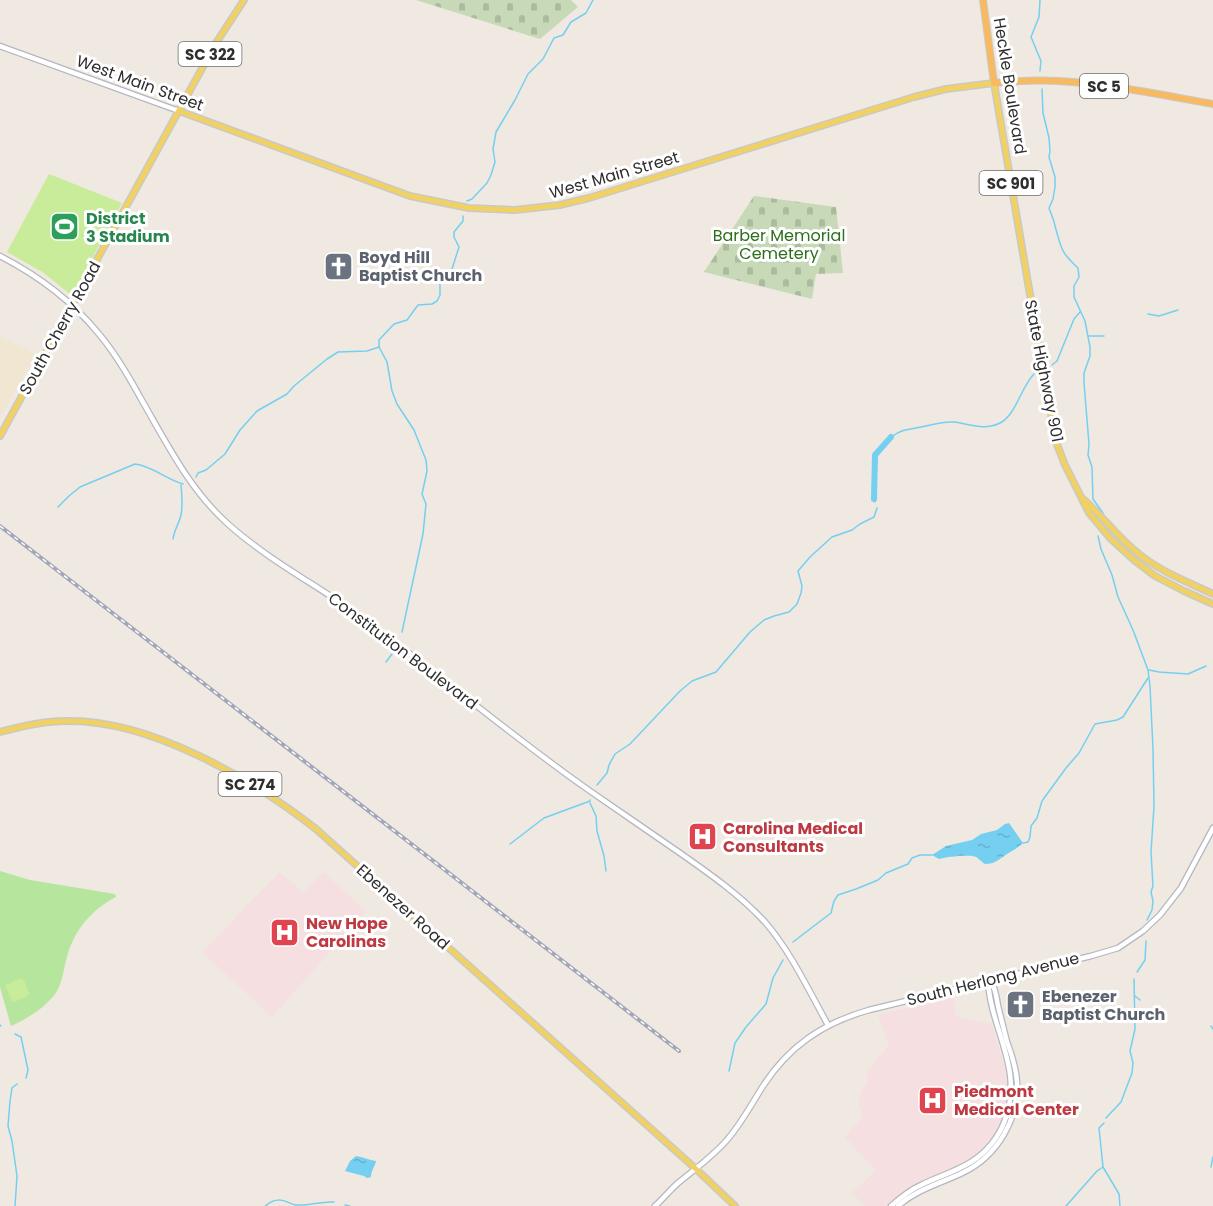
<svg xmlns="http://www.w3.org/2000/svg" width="1213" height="1206" font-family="Poppins,sans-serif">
<defs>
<pattern id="cemetery-stones" width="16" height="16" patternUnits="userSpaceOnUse" patternTransform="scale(1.5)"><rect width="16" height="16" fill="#c8d9b8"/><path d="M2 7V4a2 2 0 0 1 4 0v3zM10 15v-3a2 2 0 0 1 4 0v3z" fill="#acbb9e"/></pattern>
<pattern id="water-ripples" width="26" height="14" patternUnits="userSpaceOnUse" patternTransform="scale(1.5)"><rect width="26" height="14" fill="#75cff0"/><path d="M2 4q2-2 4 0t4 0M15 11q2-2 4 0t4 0" fill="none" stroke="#66b2ce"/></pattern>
</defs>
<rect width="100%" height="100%" fill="#efe9e1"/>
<path fill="#f0e6d1" d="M 0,337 L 35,354 L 0,418 Z"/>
<g fill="#f5dfe0">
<path d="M 280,872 L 303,893 L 323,872 L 366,911 L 272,1017 L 202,952 Z"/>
<path d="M 953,996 L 956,1016 L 984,1023 L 991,1023 L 1005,1068 L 1007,1080 L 1007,1098 L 1003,1118 L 994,1136 L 972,1158 L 913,1185 L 886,1206 L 866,1206 L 852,1193 L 876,1171 L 845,1137 L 863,1117 L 859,1103 L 861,1092 L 868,1082 L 867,1072 L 889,1045 L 878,1015 Z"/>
</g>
<g fill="url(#cemetery-stones)">
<path d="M 416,0 L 571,0 L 578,7 L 540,39 Z"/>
<path d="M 754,196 L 836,207 L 843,273 L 816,274 L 812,299 L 704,272 Z"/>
</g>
<path fill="#b6e59e" d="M 0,871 L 30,880 L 115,894 L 116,897 C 92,909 74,930 67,957 C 64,967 63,979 58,989 C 50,1005 27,1019 11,1026 L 0,987 Z"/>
<g fill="#c9ec9a">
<path d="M 49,174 L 122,203 L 72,296 L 44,273 L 7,252 Z"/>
<path d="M 21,978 L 24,980 L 29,993 L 28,996 L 14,1002 L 12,1001 L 6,987 L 6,985 Z"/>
</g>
<g fill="url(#water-ripples)">
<path d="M 1009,823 L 1023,843 C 1018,848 1013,850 1007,854 C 998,860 995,864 985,864 C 983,863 978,858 976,857 C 971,854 945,857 939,859 L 932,855 L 946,846 L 972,840 L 981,834 L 997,830 L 1005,824 Z"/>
<path d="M 356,1156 C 363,1157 369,1160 376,1161 C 375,1167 371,1170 371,1177 L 367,1178 L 364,1176 L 345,1171 L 350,1161 Z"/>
</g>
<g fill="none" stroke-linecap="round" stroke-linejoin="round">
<g stroke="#75cff0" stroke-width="1.5">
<path d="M 1040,0 L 1039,17 L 1031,37 L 1041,61 L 1040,71"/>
<path d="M 1042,89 L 1043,113 L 1049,138 L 1050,151 L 1049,157 L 1055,177 L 1055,187 L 1053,199 L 1049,208 C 1051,214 1054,220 1055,226 C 1062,250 1060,251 1078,268 L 1079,277 L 1074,286 L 1074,297 L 1085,321 L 1090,347 L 1090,356 L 1084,373 L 1084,383 L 1089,444 L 1088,455 L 1092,467 L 1093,499 L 1103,513"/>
<path d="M 467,201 L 472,199 L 487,183 L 491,175 L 495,162 L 493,149 L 496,132 L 515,100 L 528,74 L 543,59 L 554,38 L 563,35 L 571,22 L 586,13 L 593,0"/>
<path d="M 1148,314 L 1159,316 L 1178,310"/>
<path d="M 1089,336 L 1104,336"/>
<path d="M 1052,365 L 1057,361 L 1074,319 L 1080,312"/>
<path d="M 891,437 C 904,428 908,430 921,427 C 932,425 942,421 954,422 C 970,424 984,431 1000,423 C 1016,415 1021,387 1034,374"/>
<path d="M 196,477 L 198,473 L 206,470 L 225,454 L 240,430 L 257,411 L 287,394 L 294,386 L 327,359 L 338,352 L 367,351 L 379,347"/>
<path d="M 874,499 L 875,502"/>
<path d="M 58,507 L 69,496 L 80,487 L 135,464 C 152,466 166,479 183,484"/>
<path d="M 1098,536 L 1101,549 L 1112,575 L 1118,597 L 1133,630 L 1148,670 L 1150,686 L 1153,749 L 1154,806 L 1151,852 L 1153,886 L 1151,892 L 1153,901 L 1152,910 L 1147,920"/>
<path d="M 173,539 C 174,530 179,524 181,515 C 183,505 182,495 181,485"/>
<path d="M 402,632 L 423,534 L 426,504 L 422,494 L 427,471 L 426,460 L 414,430 L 397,404 L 392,391 L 387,362 L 379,347 L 379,340 L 394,324 L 407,320 L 418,305 L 432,304 L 437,301 L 440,295 L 440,279 L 452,269 L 459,247 L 454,237 L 454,232 L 463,221 L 463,216"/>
<path d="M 386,662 L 392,654"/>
<path d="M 1149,670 L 1159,672 L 1188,674 L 1206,666"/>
<path d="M 597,785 L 607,773 L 609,765 L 615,754 L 630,744 L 680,691 L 692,681 L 716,672 L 750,632 L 764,620 L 774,616 L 789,612 L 797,604 L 801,593 L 802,586 L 798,571 L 810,557 L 832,537 L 852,530 L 860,524 L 874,517 L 877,508"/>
<path d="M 590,803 L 596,816 L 597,831 L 604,856 L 606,871"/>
<path d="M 1023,843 L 1028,842 L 1030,837 L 1031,826 L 1037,818 L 1042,801 L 1066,768 L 1079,753 L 1095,724 L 1117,720 L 1123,717 L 1148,678"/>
<path d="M 510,844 L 544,818 L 590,801 L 590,800"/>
<path d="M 793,942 L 831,913 L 834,901 L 838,895 L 856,889 L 878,880 L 886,873 L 908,864 L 912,858 L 920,855 L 932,855"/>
<path d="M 1137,972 L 1145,960 L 1146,941"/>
<path d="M 1135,996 L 1140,1000"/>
<path d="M 0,1025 L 1,1026"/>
<path d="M 1211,1026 L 1213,1029"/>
<path d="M 15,1034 L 21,1037 L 28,1070 L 26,1078"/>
<path d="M 729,1071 L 735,1043 L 746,1027 L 766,1004 L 773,978 L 783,960"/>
<path d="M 1106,1118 L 1121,1102 L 1132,1073 L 1133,1063 L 1130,1051 L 1135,1029 L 1134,979"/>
<path d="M 1103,1167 L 1119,1194 L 1120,1206"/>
<path d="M 1211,1167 L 1213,1157"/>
<path d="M 345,1205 L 350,1206"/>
<path d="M 15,1206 L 17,1176 L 12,1141 L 8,1126 L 10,1101 L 12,1088 L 17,1084"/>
<path d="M 265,1206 C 269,1203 273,1200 278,1200 C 285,1199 289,1204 296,1205 C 309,1206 321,1201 334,1202"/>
<path d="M 1066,1206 L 1097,1171 L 1103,1167 L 1099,1128 L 1104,1123"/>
</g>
<path stroke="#75cff0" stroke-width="6" d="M 874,499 L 875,455 L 891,437"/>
<defs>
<g id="tertiary">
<path d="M 0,256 C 37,275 73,302 99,334 C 115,353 128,375 140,397 C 166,442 189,489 228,524 C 268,560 317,585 360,616 C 438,673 511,736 590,791 C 620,812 650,832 680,853 C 710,874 740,895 765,922 C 791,952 809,991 828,1025"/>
<path d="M 655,1206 C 663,1199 670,1190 678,1183 C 695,1169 712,1157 727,1140 C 741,1124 751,1105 763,1086 C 789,1046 823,1023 869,1010 L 1091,956 L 1118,948 L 1143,931 L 1160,915 L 1181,888 L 1213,828"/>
<path d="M 891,1206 C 900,1198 910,1190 921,1185 C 937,1177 955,1172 971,1162 C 986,1153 999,1137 1005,1120 C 1024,1068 991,1031 988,981"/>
<path d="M 898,1206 C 917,1189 942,1183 964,1172 C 997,1156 1019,1119 1017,1082 C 1016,1068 1012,1055 1007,1042 C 1004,1030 1001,1018 998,1006 C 997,1000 996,993 994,988 C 993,986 989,983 988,981"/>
</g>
<path id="secondary" d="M 0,46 L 179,111"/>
<g id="primary">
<path d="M 179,111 L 410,196 L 469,208 L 515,210 L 560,205 L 589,198 L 914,97 L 946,89 L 994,83 L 1028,283 L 1056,442 L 1065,465 L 1089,513 L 1110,538 L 1134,560 L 1155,576 L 1184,591 L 1213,604"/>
<path d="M 0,436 L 216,43 L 244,0"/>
<path d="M 1083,499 C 1103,516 1118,538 1139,554 C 1161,572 1188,582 1213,594"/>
<path d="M 0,732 C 23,726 44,721 68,721 C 151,720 252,779 316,829 L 696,1169 L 735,1206"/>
</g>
<path id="trunk" d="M 983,0 L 994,83 C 1015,81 1037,80 1058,81 C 1110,84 1162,95 1213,104"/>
</defs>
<use href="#tertiary" stroke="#b4b7c1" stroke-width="7"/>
<use href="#secondary" stroke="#b4b7c1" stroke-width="7"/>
<use href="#primary" stroke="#c9c9c9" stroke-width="8"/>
<use href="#trunk" stroke="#c9c9c9" stroke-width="8"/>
<use href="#tertiary" stroke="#fff" stroke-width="4.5"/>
<use href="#secondary" stroke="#fff" stroke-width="4.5"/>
<use href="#primary" stroke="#f2d163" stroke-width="5"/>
<use href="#trunk" stroke="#f8ba60" stroke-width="6"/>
<defs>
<path id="rail" d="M 0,526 L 679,1051"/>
</defs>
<use href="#rail" stroke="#a3a6b8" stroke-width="4"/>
<use href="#rail" stroke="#fff" stroke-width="1.5" stroke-dasharray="4.5" stroke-linecap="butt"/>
</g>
<defs>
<symbol id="stadium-square" viewBox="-11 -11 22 22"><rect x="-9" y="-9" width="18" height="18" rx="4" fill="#2e9e5b" stroke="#fff"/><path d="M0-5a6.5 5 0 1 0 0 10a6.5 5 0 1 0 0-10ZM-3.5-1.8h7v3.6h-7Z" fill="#fff"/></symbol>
<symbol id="church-square" viewBox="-11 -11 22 22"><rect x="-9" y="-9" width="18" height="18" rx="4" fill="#6b7280" stroke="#fff"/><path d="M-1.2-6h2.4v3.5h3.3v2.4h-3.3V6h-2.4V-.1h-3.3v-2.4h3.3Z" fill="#fff"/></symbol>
<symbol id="hospital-square" viewBox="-11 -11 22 22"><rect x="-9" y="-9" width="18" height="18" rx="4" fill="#e0444e" stroke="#fff"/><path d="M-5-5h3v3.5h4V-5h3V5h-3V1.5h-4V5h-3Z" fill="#fff"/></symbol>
</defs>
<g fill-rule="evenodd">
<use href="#stadium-square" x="48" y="210" width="33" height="33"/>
<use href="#church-square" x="322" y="250" width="33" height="33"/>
<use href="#hospital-square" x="686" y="820" width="33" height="33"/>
<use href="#hospital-square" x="268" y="916" width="33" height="33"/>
<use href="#church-square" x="1004" y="988" width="33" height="33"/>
<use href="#hospital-square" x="916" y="1084" width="33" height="33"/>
</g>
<g text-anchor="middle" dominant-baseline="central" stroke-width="6" stroke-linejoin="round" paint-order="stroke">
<g fill="#fff" stroke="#6d6d6d" stroke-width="1.5">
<rect x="178.5" y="42" width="63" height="24" rx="4.5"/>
<rect x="1080" y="74" width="48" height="24" rx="4.5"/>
<rect x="979.5" y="171" width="63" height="24" rx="4.5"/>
<rect x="218.5" y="772" width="63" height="24" rx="4.5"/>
</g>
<g font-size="15" font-weight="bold" fill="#2e2e2e">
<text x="210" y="54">SC 322</text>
<text x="1104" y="86">SC 5</text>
<text x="1011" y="183">SC 901</text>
<text x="250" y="784">SC 274</text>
</g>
<g font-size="16" fill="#2e2e2e" stroke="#fff">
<text transform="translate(140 83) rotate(20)">West Main Street</text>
<text transform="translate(1010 86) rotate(81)">Heckle Boulevard</text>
<text transform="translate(614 175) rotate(-16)">West Main Street</text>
<text transform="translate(60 328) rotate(-61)">South Cherry Road</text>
<text transform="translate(1044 371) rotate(79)">State Highway 901</text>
<text transform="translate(403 651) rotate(37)">Constitution Boulevard</text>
<text transform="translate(403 907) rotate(42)">Ebenezer Road</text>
<text transform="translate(993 979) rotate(-14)">South Herlong Avenue</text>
</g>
<g font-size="16" font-weight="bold" fill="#27864d" stroke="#fff" text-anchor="start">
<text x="86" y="218">District<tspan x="86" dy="18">3 Stadium</tspan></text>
</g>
<g font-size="16" fill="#2c6e1b" stroke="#fff">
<text x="779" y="235">Barber Memorial<tspan x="779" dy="18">Cemetery</tspan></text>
</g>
<g font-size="16" font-weight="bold" fill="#5b616d" stroke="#fff" text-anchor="start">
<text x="359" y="257">Boyd Hill<tspan x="359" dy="18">Baptist Church</tspan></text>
<text x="1042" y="996">Ebenezer<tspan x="1042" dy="18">Baptist Church</tspan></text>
</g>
<g font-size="16" font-weight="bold" fill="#be3a42" stroke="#fff" text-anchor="start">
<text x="723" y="828">Carolina Medical<tspan x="723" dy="18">Consultants</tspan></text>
<text x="306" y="923">New Hope<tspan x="306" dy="18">Carolinas</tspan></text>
<text x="954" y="1091">Piedmont<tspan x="954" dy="18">Medical Center</tspan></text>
</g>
</g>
</svg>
